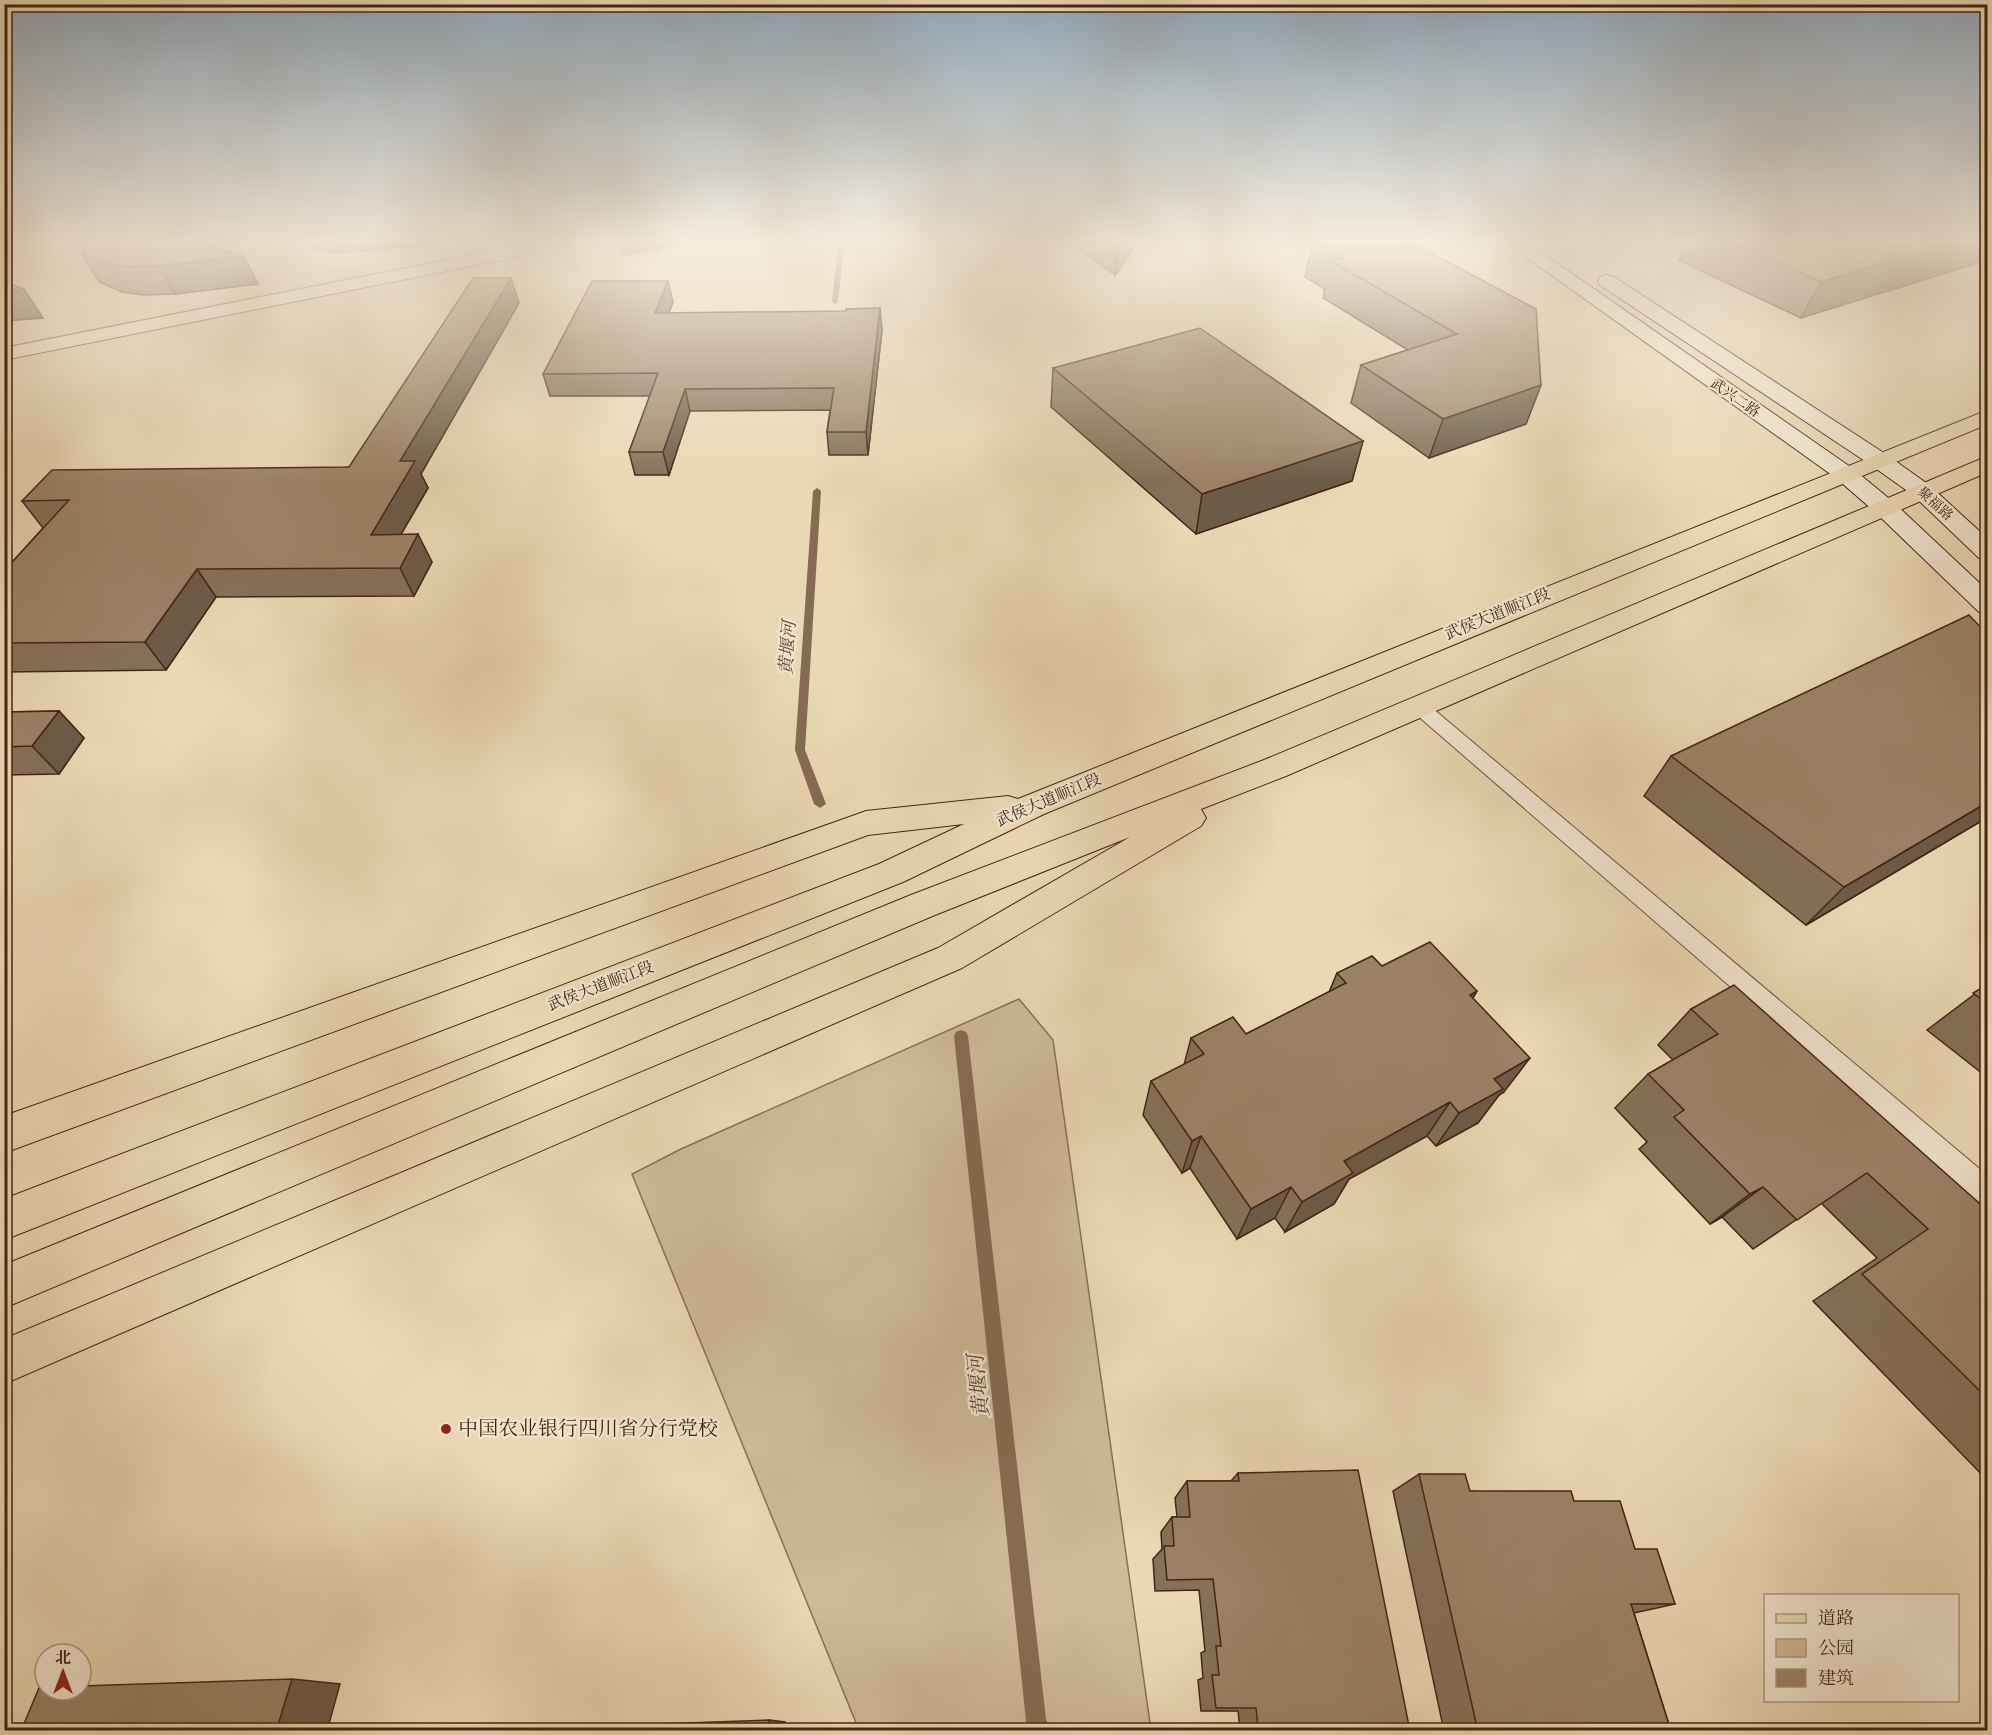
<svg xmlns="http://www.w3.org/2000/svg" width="1992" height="1735" font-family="'IM FELL English','Noto Serif SC',serif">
<rect width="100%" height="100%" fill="#ead7b3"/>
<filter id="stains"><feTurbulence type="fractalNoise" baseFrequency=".00333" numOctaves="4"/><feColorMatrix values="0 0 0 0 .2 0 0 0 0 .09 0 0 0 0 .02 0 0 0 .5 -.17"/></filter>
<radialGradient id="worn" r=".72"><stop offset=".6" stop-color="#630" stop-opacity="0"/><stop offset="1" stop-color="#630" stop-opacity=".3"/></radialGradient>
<path fill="#ceb998" stroke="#8a6f55" stroke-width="1.5" d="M 1019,999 L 1053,1040 L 1151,1730 L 859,1730 L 632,1174 L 681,1149 Z"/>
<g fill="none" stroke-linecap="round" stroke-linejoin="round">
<g fill="#866b52" fill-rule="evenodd">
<path d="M 839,239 L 845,239 L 838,302 L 835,304 L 832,302 Z"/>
<path d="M 817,488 L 821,491 L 805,750 L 826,804 L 820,808 L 814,804 L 795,750 L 813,491 Z"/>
<path d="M 961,1030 L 966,1032 L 968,1036 L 1046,1719 L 1051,1730 L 1030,1730 L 1026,1721 L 954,1036 L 956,1032 Z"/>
</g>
<defs>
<path id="lane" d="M 1418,700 L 1425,702 L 1988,1176 L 1988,1205 L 1979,1202 L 1411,710 L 1409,706 L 1411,702 Z"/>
<path id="street" d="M 552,239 L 590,239 L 581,244 L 4,360 L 4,348 Z"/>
<g id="secondary">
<path d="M 1501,239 L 1522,239 L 1852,468 L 1892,501 L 1988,591 L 1988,614 L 1979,612 L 1874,511 L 1836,478 Z"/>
<path d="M 1607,275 L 1614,277 L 1887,455 L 1929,485 L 1988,539 L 1988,560 L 1979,558 L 1913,495 L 1871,465 L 1600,285 L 1598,281 L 1600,277 Z"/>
</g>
<g id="primary">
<path d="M 1988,410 L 1988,424 L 1044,814 L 903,882 L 4,1240 L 4,1199 L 879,864 L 964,824 L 868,835 L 4,1153 L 4,1116 L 855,815 L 866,811 L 1008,796 L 1018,799 Z"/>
<path d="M 1988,456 L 1988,472 L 1286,776 L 1201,809 L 1206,818 L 1201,826 L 962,968 L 4,1384 L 4,1339 L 938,948 L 1130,837 L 935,915 L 4,1308 L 4,1265 L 911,895 L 1264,760 Z"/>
</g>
</defs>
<use href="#lane" stroke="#6e523a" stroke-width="2"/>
<use href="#street" stroke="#6e523a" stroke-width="2"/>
<use href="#secondary" stroke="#452512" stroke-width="2"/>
<use href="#primary" stroke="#452512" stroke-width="2"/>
<use href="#lane" fill="#f1e5ce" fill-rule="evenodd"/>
<use href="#street" fill="#f1e5ce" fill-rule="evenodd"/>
<use href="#secondary" fill="#f1e5ce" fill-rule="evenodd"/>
<use href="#primary" fill="#ead7b3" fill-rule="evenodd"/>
</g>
<g fill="#857058" stroke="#452512" stroke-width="1.5">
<path d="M 295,239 L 414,239 L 417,246 L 339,253 L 318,250 L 296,242 Z"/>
<path d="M 612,239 L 701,239 L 624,255 Z"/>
<path d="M 996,239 L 1022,239 L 1002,244 Z"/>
<path d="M 1064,239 L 1140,239 L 1115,275 Z"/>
<path d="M 1319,239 L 1541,385 L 1526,424 L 1429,458 L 1351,403 L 1361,365 L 1408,350 L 1323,298 L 1325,289 L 1305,277 L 1313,241 Z"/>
<path d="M 1682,239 L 1988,239 L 1801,318 L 1678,260 L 1687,242 Z"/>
<path d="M 82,254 L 244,256 L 258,284 L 175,294 L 144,295 L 122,292 L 99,282 Z"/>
<path d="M 673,302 L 669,313 L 882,330 L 868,455 L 829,455 L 827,432 L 830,410 L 690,411 L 669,475 L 635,475 L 629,452 L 650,396 L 550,396 L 543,374 Z"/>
<path d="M 519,303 L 421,474 L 428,488 L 401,534 L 432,562 L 414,596 L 216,597 L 166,670 L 4,672 L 4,571 L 43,528 L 22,501 L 349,467 Z"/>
<path d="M 1053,368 L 1363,441 L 1352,481 L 1196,534 L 1051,407 Z"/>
<path d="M 1988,635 L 1988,817 L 1806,925 L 1644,796 L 1671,756 Z"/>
<path d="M 59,711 L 84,738 L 59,774 L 4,775 L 4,712 Z"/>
<path d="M 1382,966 L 1477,991 L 1473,998 L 1504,1092 L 1499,1095 L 1478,1123 L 1436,1146 L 1427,1136 L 1349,1179 L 1334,1204 L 1285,1232 L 1275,1218 L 1237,1239 L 1190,1168 L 1182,1173 L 1143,1115 L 1151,1081 L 1184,1065 L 1191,1038 L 1246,1034 L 1329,992 L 1337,973 Z"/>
<path d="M 1988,984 L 1988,1078 L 1927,1030 Z"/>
<path d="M 1691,1009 L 1988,1211 L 1988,1481 L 1813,1301 L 1877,1258 L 1821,1203 L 1753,1249 L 1722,1217 L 1710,1224 L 1639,1149 L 1647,1142 L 1615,1108 L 1648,1074 L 1673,1060 L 1658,1045 Z"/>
<path d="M 1238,1473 L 1410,1731 L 1270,1731 L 1270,1729 L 1240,1729 L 1238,1711 L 1201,1711 L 1198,1680 L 1203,1678 L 1201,1653 L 1205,1651 L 1199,1590 L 1155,1591 L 1153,1559 L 1162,1549 L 1161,1532 L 1172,1517 L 1177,1517 L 1175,1498 L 1187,1481 L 1231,1481 Z"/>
<path d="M 1419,1474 L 1470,1491 L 1574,1501 L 1635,1549 L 1675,1604 L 1634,1613 L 1671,1731 L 1444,1731 L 1393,1491 Z"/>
</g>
<g fill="#6c5b47" stroke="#452512" stroke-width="1.5">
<path d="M 333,239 L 414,239 L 417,246 L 339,253 Z"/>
<path d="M 620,239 L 701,239 L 624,255 Z"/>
<path d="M 1002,239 L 1022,239 L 1002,244 Z"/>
<path d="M 1118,239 L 1140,239 L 1115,275 Z"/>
<path d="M 1965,239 L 1988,239 L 1988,260 L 1801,318 L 1821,282 Z"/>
<path d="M 244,256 L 258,284 L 175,294 L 159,266 Z"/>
<path d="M 511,278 L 519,303 L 421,474 L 428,488 L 385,562 L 371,535 L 400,461 Z"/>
<path d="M 668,281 L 673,302 L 660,335 L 655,313 Z"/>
<path d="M 24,289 L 43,318 L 4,321 L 4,291 Z"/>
<path d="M 880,308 L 882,330 L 868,455 L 866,432 Z"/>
<path d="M 1541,385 L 1526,424 L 1429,458 L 1443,419 Z"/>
<path d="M 685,389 L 690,411 L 669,475 L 663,452 Z"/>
<path d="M 1363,441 L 1352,481 L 1196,534 L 1202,494 Z"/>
<path d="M 418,534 L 432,562 L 414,596 L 400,568 Z"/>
<path d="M 197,569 L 216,597 L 166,670 L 145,642 Z"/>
<path d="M 59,711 L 84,738 L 59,774 L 32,746 Z"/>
<path d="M 1988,802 L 1988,817 L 1806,925 L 1844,887 Z"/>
<path d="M 1477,991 L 1454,1028 L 1470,995 Z"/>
<path d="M 1530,1058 L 1504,1092 L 1499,1095 L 1478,1123 L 1436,1146 L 1459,1113 L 1494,1079 Z"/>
<path d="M 1450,1102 L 1427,1136 L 1349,1179 L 1334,1204 L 1285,1232 L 1302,1202 L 1344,1161 Z"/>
<path d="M 1201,1136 L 1190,1168 L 1182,1173 L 1192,1141 Z"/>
<path d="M 1291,1187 L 1275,1218 L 1237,1239 L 1251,1209 Z"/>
<path d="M 1763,1187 L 1722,1217 L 1710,1224 L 1750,1194 Z"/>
<path d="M 292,1679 L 340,1684 L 327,1731 L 276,1731 Z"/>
<path d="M 769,1720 L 785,1722 L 784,1731 L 768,1731 Z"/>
</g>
<g fill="#9b8266" stroke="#452512" stroke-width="1.5">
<path d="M 85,239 L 186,239 L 244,256 L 159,266 L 128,267 L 105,264 L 82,254 Z"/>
<path d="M 1319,239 L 1405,239 L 1536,309 L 1541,385 L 1443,419 L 1361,365 L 1457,334 L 1331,261 L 1343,258 L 1313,241 Z"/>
<path d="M 1725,239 L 1965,239 L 1821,282 Z"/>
<path d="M 473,278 L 511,278 L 400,461 L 415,461 L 371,535 L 418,534 L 400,568 L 197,569 L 145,642 L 4,643 L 4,571 L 69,500 L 22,501 L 52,470 L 349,467 Z"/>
<path d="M 592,281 L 668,281 L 655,313 L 846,311 L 846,309 L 880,308 L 866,432 L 827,432 L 834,388 L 685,389 L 663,452 L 629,452 L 658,373 L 543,374 Z"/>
<path d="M 4,282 L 24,289 L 4,291 Z"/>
<path d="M 1200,328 L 1363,441 L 1202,494 L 1053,368 Z"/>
<path d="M 1969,615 L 1988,635 L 1988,802 L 1844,887 L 1671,756 Z"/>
<path d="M 59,711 L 32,746 L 4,747 L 4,712 Z"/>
<path d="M 1430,942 L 1477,991 L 1470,995 L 1530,1058 L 1494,1079 L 1503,1089 L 1459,1113 L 1450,1102 L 1344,1161 L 1353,1173 L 1302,1202 L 1291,1187 L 1251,1209 L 1201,1136 L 1192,1141 L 1151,1081 L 1204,1054 L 1191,1038 L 1233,1017 L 1246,1034 L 1346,983 L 1337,973 L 1372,956 L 1382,966 Z"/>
<path d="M 1988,984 L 1988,1004 L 1973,993 Z"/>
<path d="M 1734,985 L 1988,1211 L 1988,1399 L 1862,1274 L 1928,1229 L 1867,1173 L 1797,1220 L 1763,1187 L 1750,1194 L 1674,1117 L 1684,1110 L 1648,1074 L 1718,1034 L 1691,1009 Z"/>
<path d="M 1358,1470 L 1410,1731 L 1291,1731 L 1291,1728 L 1258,1728 L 1256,1708 L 1216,1708 L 1212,1675 L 1219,1675 L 1216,1646 L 1221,1646 L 1213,1579 L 1167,1580 L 1164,1546 L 1174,1546 L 1172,1517 L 1190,1517 L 1187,1481 L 1239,1481 L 1238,1473 Z"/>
<path d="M 1419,1474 L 1465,1474 L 1470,1491 L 1571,1491 L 1574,1501 L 1620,1501 L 1635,1549 L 1657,1549 L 1675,1604 L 1631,1604 L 1671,1731 L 1478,1731 Z"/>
<path d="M 292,1679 L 276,1731 L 21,1731 L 39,1688 L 45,1687 L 45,1690 L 81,1690 L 81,1686 Z"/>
<path d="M 769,1720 L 768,1731 L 459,1731 Z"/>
</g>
<linearGradient id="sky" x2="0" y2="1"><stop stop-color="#92aabd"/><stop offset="0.5" stop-color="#f6eddd"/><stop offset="1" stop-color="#f6eddd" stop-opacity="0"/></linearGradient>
<rect width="1992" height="482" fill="url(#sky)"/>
<circle fill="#8f2418" stroke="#f1e5ce" stroke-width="2" cx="446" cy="1429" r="6"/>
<g text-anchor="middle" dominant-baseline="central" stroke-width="4.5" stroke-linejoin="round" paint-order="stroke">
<g font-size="14" fill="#452512" stroke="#f1e5ce">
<text transform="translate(1735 398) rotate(35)">武兴二路</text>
<text transform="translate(1935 504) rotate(42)">聚福路</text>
</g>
<g font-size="16" fill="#452512" stroke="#f1e5ce">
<text transform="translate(1498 615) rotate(-22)">武侯大道顺江段</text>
<text transform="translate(1049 801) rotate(-23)">武侯大道顺江段</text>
<text transform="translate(601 987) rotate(-21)">武侯大道顺江段</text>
</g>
<g font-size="18" font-style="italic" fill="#664832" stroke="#f1e5ce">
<text transform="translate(789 648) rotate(-86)">黄堰河</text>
</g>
<g font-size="20" fill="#452512" stroke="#f1e5ce" text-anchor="start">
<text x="458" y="1429">中国农业银行四川省分行党校</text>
</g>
<g font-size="21" font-style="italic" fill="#664832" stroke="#f1e5ce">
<text transform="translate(980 1386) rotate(-96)">黄堰河</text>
</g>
</g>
<rect width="1992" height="1735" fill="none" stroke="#ead7b3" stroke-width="24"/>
<rect x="6" y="6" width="1980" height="1723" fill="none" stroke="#452512" stroke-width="3"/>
<rect x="12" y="12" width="1968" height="1711" fill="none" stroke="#452512" stroke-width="1.5"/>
<rect x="1764" y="1594" width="195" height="108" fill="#f1e5ce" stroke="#ac9883" stroke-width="1.5"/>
<rect x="1776" y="1614" width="30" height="9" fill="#ead7b3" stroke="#ac9883" stroke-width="1.5"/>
<text x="1818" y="1624" font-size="18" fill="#452512">道路</text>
<rect x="1776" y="1639" width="30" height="18" fill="#ceb998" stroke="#ac9883" stroke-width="1.5"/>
<text x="1818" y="1654" font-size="18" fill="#452512">公园</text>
<rect x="1776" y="1669" width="30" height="18" fill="#9b8266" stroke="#ac9883" stroke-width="1.5"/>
<text x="1818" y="1684" font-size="18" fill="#452512">建筑</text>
<g transform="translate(63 1672)"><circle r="28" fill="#f1e5ce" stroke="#ac9883" stroke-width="1.5"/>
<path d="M0-4.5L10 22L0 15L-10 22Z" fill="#8f2418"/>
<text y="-9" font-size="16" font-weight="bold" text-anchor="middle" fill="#452512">北</text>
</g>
<rect width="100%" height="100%" filter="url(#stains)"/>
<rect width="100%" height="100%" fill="url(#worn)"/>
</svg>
